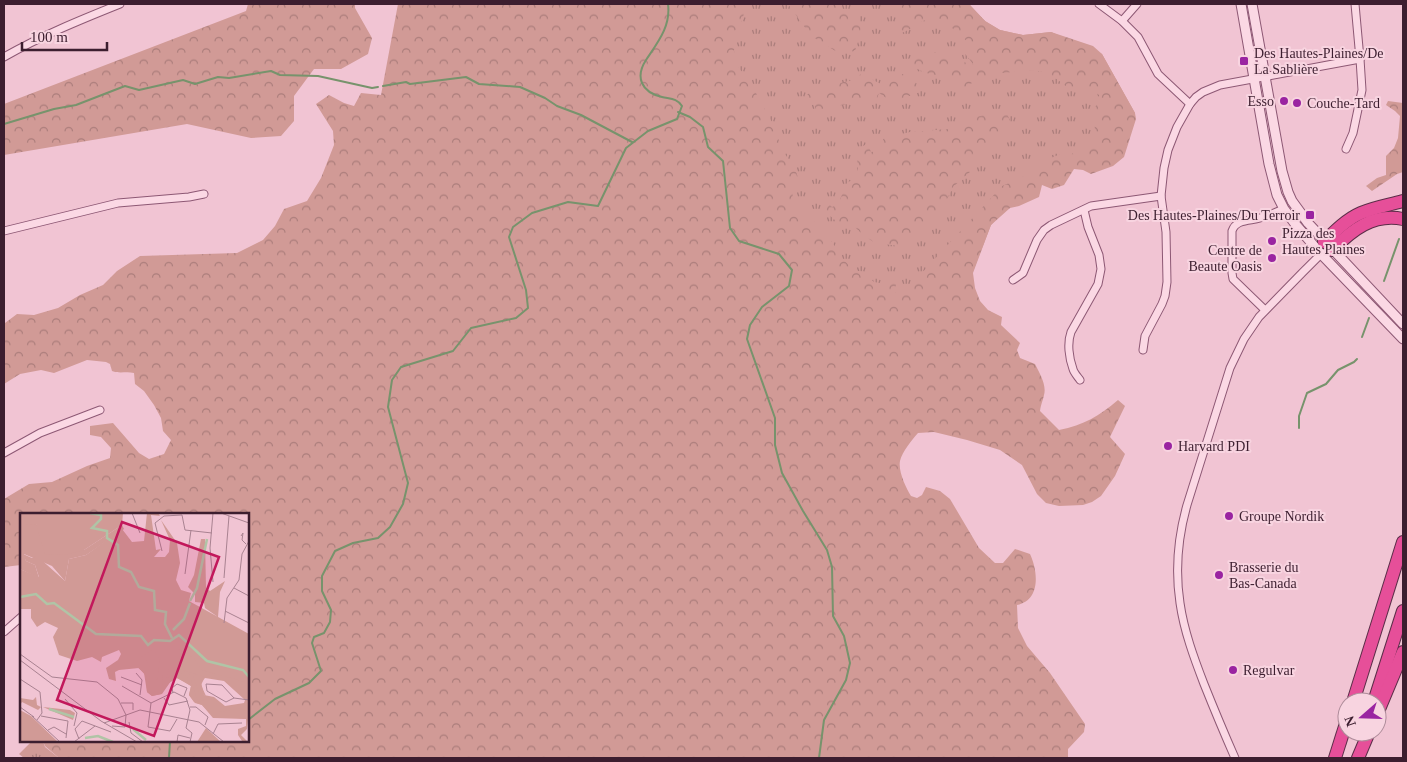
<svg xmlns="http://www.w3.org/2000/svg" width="1407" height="762" font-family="Georgia,serif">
<defs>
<pattern id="grass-tufts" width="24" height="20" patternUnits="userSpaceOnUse" patternTransform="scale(1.25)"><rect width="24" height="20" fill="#d19a96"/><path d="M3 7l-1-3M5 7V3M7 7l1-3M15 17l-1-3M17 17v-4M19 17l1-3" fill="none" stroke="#ab7d7b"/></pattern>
<pattern id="forest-crowns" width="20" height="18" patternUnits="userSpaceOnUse" patternTransform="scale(1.25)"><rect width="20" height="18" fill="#d19a96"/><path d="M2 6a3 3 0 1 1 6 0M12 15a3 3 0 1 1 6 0" fill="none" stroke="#ab7d7b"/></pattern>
</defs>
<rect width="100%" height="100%" fill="#f1c4d3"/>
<g fill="url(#grass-tufts)">
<path d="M 668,4 L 969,4 L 985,21 L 1000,30 L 1023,35 L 1051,32 L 1102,54 L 1135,113 L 1118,158 L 1076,165 L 1020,194 L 991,225 L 972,274 L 762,380 Z"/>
<path d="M 32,741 L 43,741 L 45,747 L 59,758 L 24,758 L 19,754 Z"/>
</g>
<g fill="url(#forest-crowns)">
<path d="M 248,4 L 355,4 L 355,8 L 372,38 L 368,54 L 341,69 L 314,69 L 294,96 L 294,121 L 281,136 L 251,138 L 187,124 L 4,155 L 4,104 L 246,11 Z"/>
<path d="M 398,4 L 745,4 L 743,19 L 735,31 L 736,45 L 734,50 L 735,62 L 756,93 L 774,126 L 782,150 L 795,168 L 798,178 L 793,192 L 792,201 L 797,215 L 809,217 L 825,231 L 843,259 L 854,270 L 863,272 L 874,282 L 880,283 L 893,278 L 896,284 L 895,292 L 899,295 L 909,293 L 920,275 L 1002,186 L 1021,178 L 1044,161 L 1058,155 L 1070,155 L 1088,144 L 1093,136 L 1095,128 L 1093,123 L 1089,118 L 1088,115 L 1090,110 L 1095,107 L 1100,100 L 1099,95 L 1096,93 L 1067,87 L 1054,77 L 1044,72 L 1032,70 L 992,74 L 970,84 L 964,90 L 954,77 C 930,75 924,74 904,61 C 919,54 940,49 956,55 C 960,58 965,62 969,66 L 973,64 L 963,51 L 969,43 L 942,19 C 938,19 933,18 929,19 C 917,21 910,32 898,34 L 900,14 L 899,4 L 969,4 L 985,21 L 1000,30 L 1023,35 L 1051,32 L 1093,46 L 1102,54 L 1135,113 L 1136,119 L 1124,157 L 1113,166 L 1091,174 L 1083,170 L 1074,169 L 1064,185 L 1052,189 L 1042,185 L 1039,197 L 1019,206 L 1010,208 L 991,225 L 973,273 L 975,288 L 980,301 L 988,310 L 1002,317 L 1001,325 L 1020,343 L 1017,350 L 1020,358 L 1035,364 C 1039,372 1047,385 1044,395 C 1043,400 1041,404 1040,411 L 1059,430 C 1084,425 1099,416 1118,400 L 1125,406 L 1110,437 L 1125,454 L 1115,476 L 1101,496 L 1092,502 L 1083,505 L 1059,506 L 1046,503 L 1037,494 L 1022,465 L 1000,450 L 967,440 L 934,432 L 918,433 C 912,440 902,452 900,461 C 898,471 906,488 911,496 L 917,498 L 922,495 L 926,487 L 940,491 L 950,499 L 979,548 L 995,563 L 1003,563 L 1015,549 L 1030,554 C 1038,571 1041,600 1017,605 L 1018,628 L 1027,646 L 1050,673 L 1085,724 L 1084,732 L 1068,749 L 1068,758 L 59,758 L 45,746 L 43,741 L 248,741 L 248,514 L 21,514 L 21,565 L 4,567 L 4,499 L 29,484 L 52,482 L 87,466 L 110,458 L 111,448 L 101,437 L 90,435 L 90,426 L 113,423 L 139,453 L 149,459 L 164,454 L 171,440 L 163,431 L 161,418 L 154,405 L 144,391 L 135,384 L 134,373 C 126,371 120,374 112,371 L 110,364 L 106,362 L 87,360 L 54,373 L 41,370 L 20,374 L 4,384 L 4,326 L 5,323 L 17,314 L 34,315 L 58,308 L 80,295 L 103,285 L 117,271 L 140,256 L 237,253 L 263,240 L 275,226 L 284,209 L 307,201 L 321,178 L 334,145 L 333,131 L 316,104 L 329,95 L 344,103 L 354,106 L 361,93 L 381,95 Z"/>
<path d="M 788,4 L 835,4 L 839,9 C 845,10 852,10 858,12 C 863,28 860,36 855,51 L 839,53 L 817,40 L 806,29 Z"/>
<path d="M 861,74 L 881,84 C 884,84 887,84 890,82 C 894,79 894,75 899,74 C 909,73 919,83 920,92 L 896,101 L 892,102 L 879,93 L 876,101 L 868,101 L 859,98 L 848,104 L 817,110 L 807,95 L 810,92 L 819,90 L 827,84 L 832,82 L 836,84 L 853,80 Z"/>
<path d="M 1388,101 L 1403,103 L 1403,172 L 1397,174 L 1372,191 L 1366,186 L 1377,178 L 1386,175 L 1386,156 L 1394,148 L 1398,138 L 1400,116 L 1395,111 L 1386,105 Z"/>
<path d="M 1005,110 L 1010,120 L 1010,130 L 997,142 L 981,153 L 971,171 L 953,187 L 945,203 L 922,230 L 899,246 L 875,243 L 863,235 L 852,224 L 838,223 L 824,210 L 819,201 L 826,201 L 832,207 L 838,204 L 847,183 L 856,177 L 858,172 L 857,156 L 859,148 L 865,145 L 869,147 L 871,152 L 877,151 L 884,138 L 910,132 L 960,128 L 968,119 Z"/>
</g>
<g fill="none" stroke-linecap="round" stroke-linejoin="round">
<g stroke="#77936c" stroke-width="2">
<path d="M 383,86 L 406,82 L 410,84 L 466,77 L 479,84 L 520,87 L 545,98 L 557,106 L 581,115 L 632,142"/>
<path d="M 678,112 L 690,117 L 703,127 L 708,147 L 723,161 L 730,228 L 739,241 L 779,254 L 792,270 L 789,286 L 762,307 L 750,325 L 747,339 L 775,418 L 775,445 L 782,473 L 803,511 L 827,550 L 832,567 L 833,616 L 844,636 L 850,663 L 846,680 L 824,720 L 819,758"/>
<path d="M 4,124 L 54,109 L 76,105 L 125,86 L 139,90 L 183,80 L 195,84 L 218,77 L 229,78 L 271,71 L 280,75 L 318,76 L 372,88 L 378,87"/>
<path d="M 1403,177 L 1403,179"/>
<path d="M 1384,281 L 1399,239"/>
<path d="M 1362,337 L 1369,318"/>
<path d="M 1299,428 L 1299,416 L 1307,393 L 1326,384 L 1338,370 L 1354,362 L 1357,359"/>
<path d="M 248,720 L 275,699 L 309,683 L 321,671 L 312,643 L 314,637 L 324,633 L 330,622 L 331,610 L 322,591 L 322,576 L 335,551 L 353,543 L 378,538 L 390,527 L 403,504 L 408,483 L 388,407 L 392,380 L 401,367 L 453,351 L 471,328 L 516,318 L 528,308 L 526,290 L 509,237 L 513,227 L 532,213 L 568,202 L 598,206 L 626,148 L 648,131 L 677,119 L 682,106 C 677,98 670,99 662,97 C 641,92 635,77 646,60 C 658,42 671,26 668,4"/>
<path d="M 169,758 L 170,741"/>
</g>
<defs>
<g id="minor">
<path d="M 1099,4 L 1122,21 L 1138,37 L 1158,74 L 1190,104"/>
<path d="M 1122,21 L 1137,4"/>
<path d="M 4,57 C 41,36 80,20 120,4"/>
<path d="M 1346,149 L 1353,133 L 1362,90 L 1360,59"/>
<path d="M 4,231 L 118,203 L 189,197 L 204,194"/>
<path d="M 1013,280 L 1023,273 L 1037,240 L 1044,230 L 1051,225 L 1091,206 L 1161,196"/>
<path d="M 1265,310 L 1233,279 L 1232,273 L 1232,231 C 1236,219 1250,221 1260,218 C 1268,216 1276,212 1284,209"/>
<path d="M 1143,350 L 1145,336 L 1162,304 L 1165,296 L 1167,282 L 1166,232 L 1161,196 L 1164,168 L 1168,150 L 1177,127 L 1190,104 L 1196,97 L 1203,92 L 1220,85 L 1360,59 L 1355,4"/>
<path d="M 1080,380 C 1078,377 1074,373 1073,369 C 1069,358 1067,343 1071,332 L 1098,284 L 1101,269 L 1099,255 L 1088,227 L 1084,210"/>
<path d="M 4,453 L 40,433 L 100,410"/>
<path d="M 4,632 L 21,617"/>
<path d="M 1235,758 C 1224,733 1214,709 1204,684 C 1194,658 1184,631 1180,603 C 1175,570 1178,537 1187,505 L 1230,368 L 1244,339 L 1259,317 L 1302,273 L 1321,254 L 1332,250"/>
</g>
<g id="tertiary">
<path d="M 1241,4 L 1269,164 L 1277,195 L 1284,209 L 1296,225 L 1321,254 L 1403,339"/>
<path d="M 1252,4 L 1282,171 L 1288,192 L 1292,201 L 1308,223 L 1403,324"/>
</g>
<g id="motorway">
<path d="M 1324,242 C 1335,231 1347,219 1361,213 C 1375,207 1389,205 1403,201"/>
<path d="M 1332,250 C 1352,230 1373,213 1403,219"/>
<path d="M 1353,702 L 1403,542"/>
<path d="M 1374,702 L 1403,611"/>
<path d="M 1377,714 L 1403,652"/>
<path d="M 1335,758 L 1347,720"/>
<path d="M 1358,758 L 1369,732"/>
</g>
</defs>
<use href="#minor" stroke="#8d5874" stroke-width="9"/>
<use href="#tertiary" stroke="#8d5874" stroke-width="11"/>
<use href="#motorway" stroke="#5b2d48" stroke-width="14"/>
<use href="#minor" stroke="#fbd8e4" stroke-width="7"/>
<use href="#tertiary" stroke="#fbd8e4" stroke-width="9"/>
<use href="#motorway" stroke="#e64f99" stroke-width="12"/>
</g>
<g fill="#9a24a1" stroke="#f8d4e0" stroke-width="2">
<rect x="1239" y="56" width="10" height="10" rx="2.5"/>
<circle cx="1284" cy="101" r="5"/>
<circle cx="1297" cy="103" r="5"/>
<rect x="1305" y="210" width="10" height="10" rx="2.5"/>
<circle cx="1272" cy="241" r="5"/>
<circle cx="1272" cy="258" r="5"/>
<circle cx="1168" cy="446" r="5"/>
<circle cx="1229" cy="516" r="5"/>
<circle cx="1219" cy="575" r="5"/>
<circle cx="1233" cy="670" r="5"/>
</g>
<g text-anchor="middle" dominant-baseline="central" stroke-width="4" stroke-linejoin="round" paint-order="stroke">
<g font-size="14" fill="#3c1e2f" stroke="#f8d4e0" text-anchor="start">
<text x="1254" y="53">Des Hautes-Plaines/De<tspan x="1254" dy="16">La Sablière</tspan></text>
<text x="1274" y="101" text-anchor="end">Esso</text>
<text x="1307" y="103">Couche-Tard</text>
<text x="1300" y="215" text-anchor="end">Des Hautes-Plaines/Du Terroir</text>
<text x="1282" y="233">Pizza des<tspan x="1282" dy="16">Hautes Plaines</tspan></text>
<text x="1262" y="250" text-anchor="end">Centre de<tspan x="1262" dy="16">Beaute Oasis</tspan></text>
<text x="1178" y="446">Harvard PDI</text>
<text x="1239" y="516">Groupe Nordik</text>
<text x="1229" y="567">Brasserie du<tspan x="1229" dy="16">Bas-Canada</tspan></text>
<text x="1243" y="670">Regulvar</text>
</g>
</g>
<g transform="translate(20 513)">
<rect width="229" height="229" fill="#f1c4d3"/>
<path d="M 0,7 L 16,11 L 64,37 L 102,12 L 104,16 L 66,42 L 49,46 L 45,68 L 32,53 L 4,41 L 6,48 L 15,52 L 19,65 L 0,56 ZM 121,123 L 145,128 L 229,164 L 229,206 L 193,203 L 182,192 L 174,189 L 169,182 L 171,173 L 157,165 L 149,170 L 141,181 L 132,183 L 127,179 L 124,160 L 116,153 ZM 185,165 L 204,168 L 225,187 L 224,190 L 205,193 L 194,184 L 184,182 L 181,169 Z" fill="#d19a96" fill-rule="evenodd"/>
<path d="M 0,0 L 103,0 L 102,12 L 64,37 L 44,42 L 25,41 L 16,11 L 6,12 L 0,7 ZM 127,0 L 138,0 L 140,3 L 131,2 L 136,37 L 141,36 L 134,44 L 145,44 L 149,39 L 150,27 L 141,7 L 157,30 L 160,50 L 156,67 L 161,77 L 171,80 L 169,88 L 229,121 L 229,182 L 218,174 L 225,169 L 182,157 L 174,145 L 157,135 L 135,135 L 120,145 L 129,163 L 130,175 L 136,179 L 142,172 L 143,162 L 149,156 L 146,165 L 153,163 L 153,157 L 158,158 L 171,167 L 178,189 L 186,186 L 200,199 L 220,195 L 229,199 L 227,216 L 221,222 L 228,229 L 222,228 L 218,222 L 218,216 L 226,213 L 226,206 L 193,205 L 182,192 L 175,190 L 169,182 L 171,173 L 163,168 L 157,165 L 151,168 L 142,181 L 132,183 L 127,179 L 126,163 L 119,155 L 99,157 L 95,159 L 96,168 L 89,166 L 86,155 L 98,147 L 101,141 L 99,137 L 82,144 L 81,149 L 72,144 L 57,148 L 39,142 L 33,124 L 38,115 L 25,109 L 17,114 L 11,105 L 11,96 L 0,96 L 0,56 L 19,64 L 15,52 L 6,48 L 3,41 L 12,45 L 17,43 L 45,68 L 49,46 L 66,42 L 102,16 L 112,29 L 124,28 ZM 181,26 L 185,26 L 186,75 L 190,78 L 205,68 L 200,79 L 198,104 L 185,95 L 184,90 L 175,89 L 175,81 L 168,74 L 174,62 ZM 135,139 L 140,147 L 137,167 L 126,147 ZM 163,157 L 185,164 L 181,172 L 186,183 L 179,179 L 173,163 ZM 16,184 L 17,192 L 21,194 L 18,197 L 2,189 L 0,192 L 0,185 L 13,187 ZM 23,194 L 50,197 L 55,200 L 53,207 Z" fill="#d19a96"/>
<path d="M 0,197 L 11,203 L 38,229 L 0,229 ZM 186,215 L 201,229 L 177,229 Z" fill="#d19a96"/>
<path fill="none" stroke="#b0c4a6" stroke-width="2.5" d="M 70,0 L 81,2 L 81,6 L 72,15 L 87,18 L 87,25 L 98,32 L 99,54 L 111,59 L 119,74 L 134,78 L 135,97 L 146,99 L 145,111 L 152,125M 0,84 L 16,81 L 27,91 L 34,90 L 76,121 L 121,123 L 128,132 L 134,127 L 150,128 L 159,122 L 187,148 L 223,157 L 229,164M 170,88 L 177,75 L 187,26M 153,117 L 164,106 L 170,90M 29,196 L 54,204M 113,216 L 126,227M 65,225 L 78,223 L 93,229"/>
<path fill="none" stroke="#a98291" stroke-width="1" d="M 112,0 L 120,20M 201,0 L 229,10M 221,23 L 223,20 L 222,27 L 226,31M 142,38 L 135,10 L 144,3 L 162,2 L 165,17 L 192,20M 165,61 L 171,17M 204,65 L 209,3M 193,69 L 190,35 L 193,0M 214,75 L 229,83M 205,98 L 229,110M 204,110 L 207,85 L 219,67 L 222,41 L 229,28M 0,141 L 32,164 L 77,169 L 98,186 L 106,202M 0,147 L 81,208 L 117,229M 116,160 L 122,167 L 120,182M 101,164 L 122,172M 0,166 L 20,179 L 22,200 L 17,207M 102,173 L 131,190 L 128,214 L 150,218 L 157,206M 153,180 L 152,175 L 157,171 L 167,175 L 164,183M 144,185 L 149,192 L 168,188M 214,185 L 206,189 L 187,178 L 186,171 L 202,172 L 214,185 L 229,187M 45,186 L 57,200 L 54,213M 101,190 L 113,190 L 113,197M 131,190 L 154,179 L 166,185 L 170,197 L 166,215 L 172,220 L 170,229M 0,194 L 14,204M 170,194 L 176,194 L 188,204 L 185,212M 12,203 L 40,229M 21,203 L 48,208 L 46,225M 109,209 L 111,220 L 123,229M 84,210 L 120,197 L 179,209 L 204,229M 92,213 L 105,214 L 106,202M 28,217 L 34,214 L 46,221M 193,221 L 198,211 L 222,210M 59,226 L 55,216 L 62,208 L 91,219M 54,229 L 75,213M 157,229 L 158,222 L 170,225"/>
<path fill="#c2185b" fill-opacity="0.15" stroke="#c2185b" stroke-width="2.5" d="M 102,9 L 199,44 L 134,223 L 37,187 Z"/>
<rect width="229" height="229" fill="none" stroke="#3c1e2f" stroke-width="2.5"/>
</g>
<rect width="1407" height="762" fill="none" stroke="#3c1e2f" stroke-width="10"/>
<g transform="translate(1362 717) rotate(250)"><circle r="24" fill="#f8d4e0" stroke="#ad8b99"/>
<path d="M0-4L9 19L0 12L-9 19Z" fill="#9a24a1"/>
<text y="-8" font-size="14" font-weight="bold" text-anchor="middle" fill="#3c1e2f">N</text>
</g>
<path d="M22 42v8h85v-8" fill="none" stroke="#3c1e2f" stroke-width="2.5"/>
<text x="30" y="42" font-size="15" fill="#3c1e2f" stroke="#f8d4e0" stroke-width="4" paint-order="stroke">100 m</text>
</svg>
